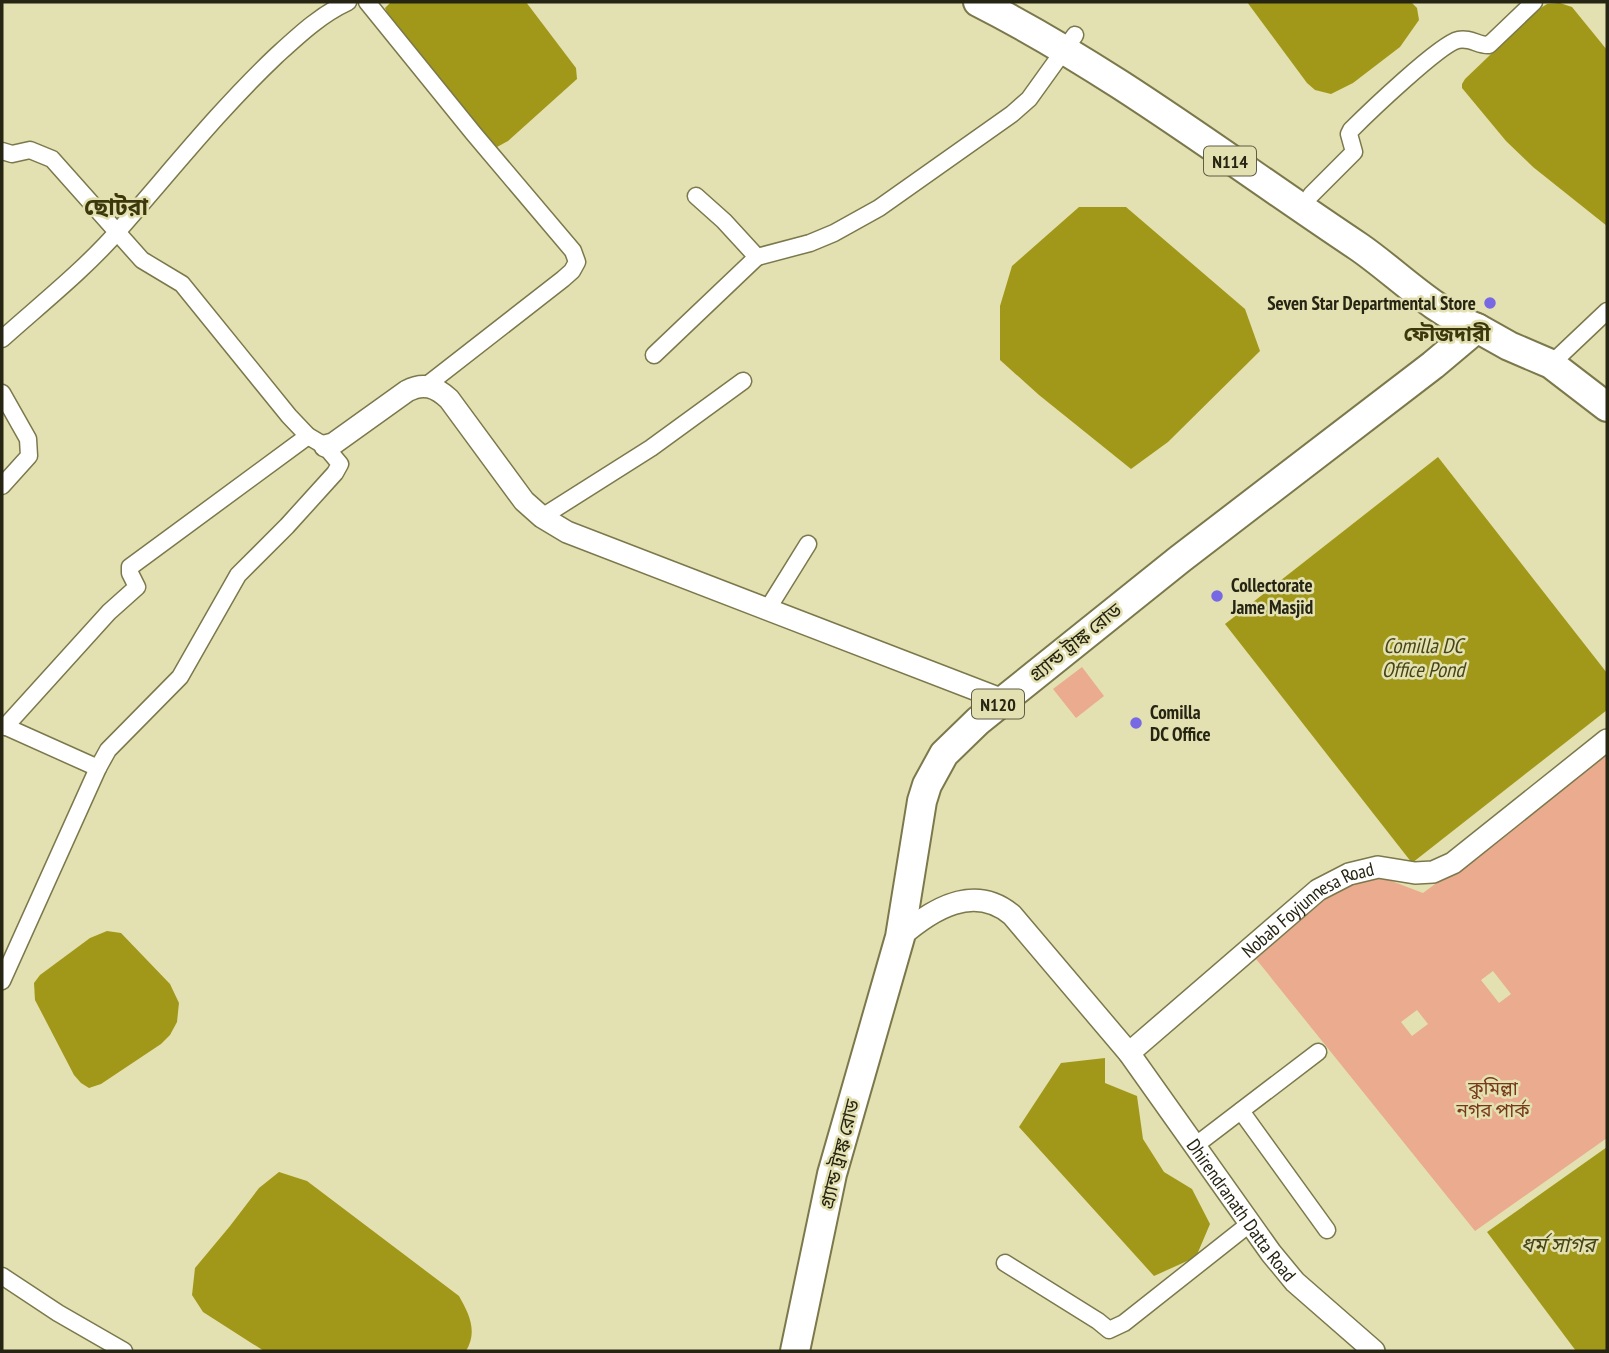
<svg xmlns="http://www.w3.org/2000/svg" width="1609" height="1353" font-family="'PT Sans Narrow','Noto Sans Bengali',sans-serif">
<rect width="100%" height="100%" fill="#e3e1b1"/>
<g fill="#eaab8f" fill-rule="evenodd">
<path d="M 1082,667 L 1104,696 L 1076,718 L 1053,689 Z"/>
<path d="M 1607,752 L 1607,1138 L 1475,1231 L 1256,959 L 1324,900 L 1351,885 L 1381,877 L 1423,893 L 1559,792 ZM 1493,971 L 1511,994 L 1499,1003 L 1481,980 ZM 1417,1010 L 1428,1024 L 1412,1036 L 1401,1022 Z"/>
</g>
<g fill="#a19819">
<path d="M 391,2 L 526,2 L 576,68 L 577,79 L 508,141 L 497,147 L 482,133 L 462,109 L 387,13 L 385,8 Z"/>
<path d="M 1247,2 L 1411,2 L 1417,8 L 1419,20 L 1400,47 L 1353,83 L 1331,94 L 1315,90 L 1307,83 Z"/>
<path d="M 1560,3 L 1572,7 L 1607,50 L 1607,226 L 1533,167 L 1506,141 L 1462,88 L 1462,84 L 1465,79 L 1536,11 L 1547,4 Z"/>
<path d="M 1079,207 L 1126,207 L 1245,309 L 1260,351 L 1168,442 L 1131,469 L 1039,395 L 1000,360 L 1000,306 L 1012,266 Z"/>
<path d="M 1438,457 L 1607,673 L 1607,710 L 1412,863 L 1225,624 Z"/>
<path d="M 107,931 L 121,933 L 170,984 L 179,1003 L 177,1022 L 170,1035 L 161,1044 L 101,1084 L 89,1088 L 81,1083 L 74,1075 L 35,1000 L 34,983 L 40,975 L 90,938 Z"/>
<path d="M 1105,1058 L 1105,1083 L 1137,1096 L 1143,1139 L 1164,1172 L 1192,1189 L 1210,1224 L 1196,1257 L 1154,1276 L 1019,1127 L 1061,1063 Z"/>
<path d="M 1607,1147 L 1607,1351 L 1576,1351 L 1487,1232 Z"/>
<path d="M 279,1172 L 307,1181 L 459,1296 C 469,1314 478,1331 466,1351 L 264,1351 L 203,1312 L 192,1295 L 195,1268 L 230,1226 L 259,1188 Z"/>
</g>
<g fill="none" stroke-linecap="round" stroke-linejoin="round">
<defs>
<g id="street">
<path d="M 367,2 L 474,134 L 573,251 L 577,262 L 572,271 L 563,279 L 427,385"/>
<path d="M 2,151 L 12,154 L 30,150 L 52,159 L 142,260 L 182,284 L 289,416 L 308,436 L 325,446 L 340,464 L 335,473 L 287,526 L 238,575 L 180,677 L 108,750 L 98,768 L 2,981"/>
<path d="M 1311,195 L 1354,152 L 1349,134 L 1351,130 C 1368,113 1440,44 1458,40 C 1470,37 1479,46 1489,45 L 1534,2"/>
<path d="M 696,196 L 724,221 L 757,257 L 810,243 L 834,233 L 879,208 L 1012,114 L 1029,99 L 1075,35"/>
<path d="M 2,339 C 41,304 84,270 119,230 C 171,171 219,110 276,56 C 299,35 320,15 348,2"/>
<path d="M 654,355 L 757,257"/>
<path d="M 1551,364 L 1607,311"/>
<path d="M 2,393 L 28,439 L 29,456 L 2,486"/>
<path d="M 542,517 L 651,448 L 743,381"/>
<path d="M 767,610 L 808,544"/>
<path d="M 2,725 L 98,768"/>
<path d="M 5,727 L 109,612 L 137,587 L 130,573 L 130,567 L 308,436"/>
<path d="M 1241,1111 L 1327,1230"/>
<path d="M 1196,1145 L 1318,1052"/>
<path d="M 1005,1263 L 1098,1321 L 1109,1330 L 1124,1323 L 1248,1225"/>
<path d="M 2,1276 L 58,1313 L 124,1351"/>
</g>
<g id="secondary">
<path d="M 325,446 L 333,444 L 407,391 C 424,382 436,387 449,399 L 524,501 L 542,517 L 567,532 L 1003,700"/>
<path id="s1" d="M 900,937 C 932,909 974,883 1012,915 L 1129,1053 L 1271,1253 L 1295,1282 L 1374,1351"/>
<path id="s2" d="M 1129,1053 L 1318,890 L 1349,874 L 1378,867 L 1415,873 L 1433,872 L 1453,863 L 1607,740"/>
</g>
<g id="highway">
<path d="M 978,2 C 1112,70 1234,164 1359,247 C 1398,274 1432,311 1477,328"/>
<path d="M 795,1351 L 832,1174 L 900,937 L 922,801 L 927,785 L 944,754 L 978,721 L 1180,559 L 1433,365 L 1477,328 L 1509,346 L 1551,364 L 1607,407"/>
</g>
</defs>
<use href="#street" stroke="#7b784c" stroke-width="19"/>
<use href="#secondary" stroke="#7b784c" stroke-width="24"/>
<use href="#highway" stroke="#7b784c" stroke-width="32"/>
<use href="#street" stroke="#fff" stroke-width="16"/>
<use href="#secondary" stroke="#fff" stroke-width="21"/>
<use href="#highway" stroke="#fff" stroke-width="28"/>
</g>
<g fill="#7768e3" stroke="#e3e1b1" stroke-width="2.5">
<circle cx="1490" cy="303" r="7"/>
<circle cx="1217" cy="596" r="7"/>
<circle cx="1136" cy="723" r="7"/>
</g>
<g text-anchor="middle" dominant-baseline="central" stroke-width="5" stroke-linejoin="round" paint-order="stroke">
<g fill="#e3e1b1" stroke="#5f5d42" stroke-width="2">
<rect x="1204" y="146.5" width="52" height="29" rx="5"/>
<rect x="972" y="689.5" width="52" height="29" rx="5"/>
</g>
<g font-size="18" font-weight="bold" fill="#262412">
<text x="1230" y="161">N114</text>
<text x="998" y="704">N120</text>
</g>
<g font-size="19" font-weight="bold" fill="#262412" stroke="#e3e1b1" text-anchor="start">
<text x="1476" y="303" text-anchor="end">Seven Star Departmental Store</text>
<text x="1231" y="585">Collectorate<tspan x="1231" dy="22">Jame Masjid</tspan></text>
<text x="1150" y="712">Comilla<tspan x="1150" dy="22">DC Office</tspan></text>
</g>
<g font-size="19" fill="#262412" stroke="#e3e1b1">
<text transform="translate(1075 642) rotate(-39)">গ্র্যান্ড ট্রাঙ্ক রোড</text>
<text stroke="none"><textPath href="#s2" startOffset="231">Nobab Foyjunnesa Road</textPath></text>
<text transform="translate(839 1154) rotate(-76)">গ্র্যান্ড ট্রাঙ্ক রোড</text>
<text stroke="none"><textPath href="#s1" startOffset="500">Dhirendranath Datta Road</textPath></text>
</g>
<g font-size="19" fill="#783919" stroke="#e3e1b1">
<text x="1493" y="1088">কুমিল্লা<tspan x="1493" dy="22">নগর পার্ক</tspan></text>
</g>
<g font-size="21" font-weight="bold" fill="#3c380b" stroke="#e3e1b1">
<text x="1447" y="333">ফৌজদারী</text>
</g>
<g font-size="21" font-style="italic" fill="#474415" stroke="#e3e1b1">
<text x="1423" y="645">Comilla DC<tspan x="1423" dy="24">Office Pond</tspan></text>
<text x="1558" y="1244">ধর্ম সাগর</text>
</g>
<g font-size="23" font-weight="bold" fill="#3c380b" stroke="#e3e1b1">
<text x="116" y="206">ছোটরা</text>
</g>
</g>
<rect width="1609" height="1353" fill="none" stroke="#262412" stroke-width="7"/>
</svg>
